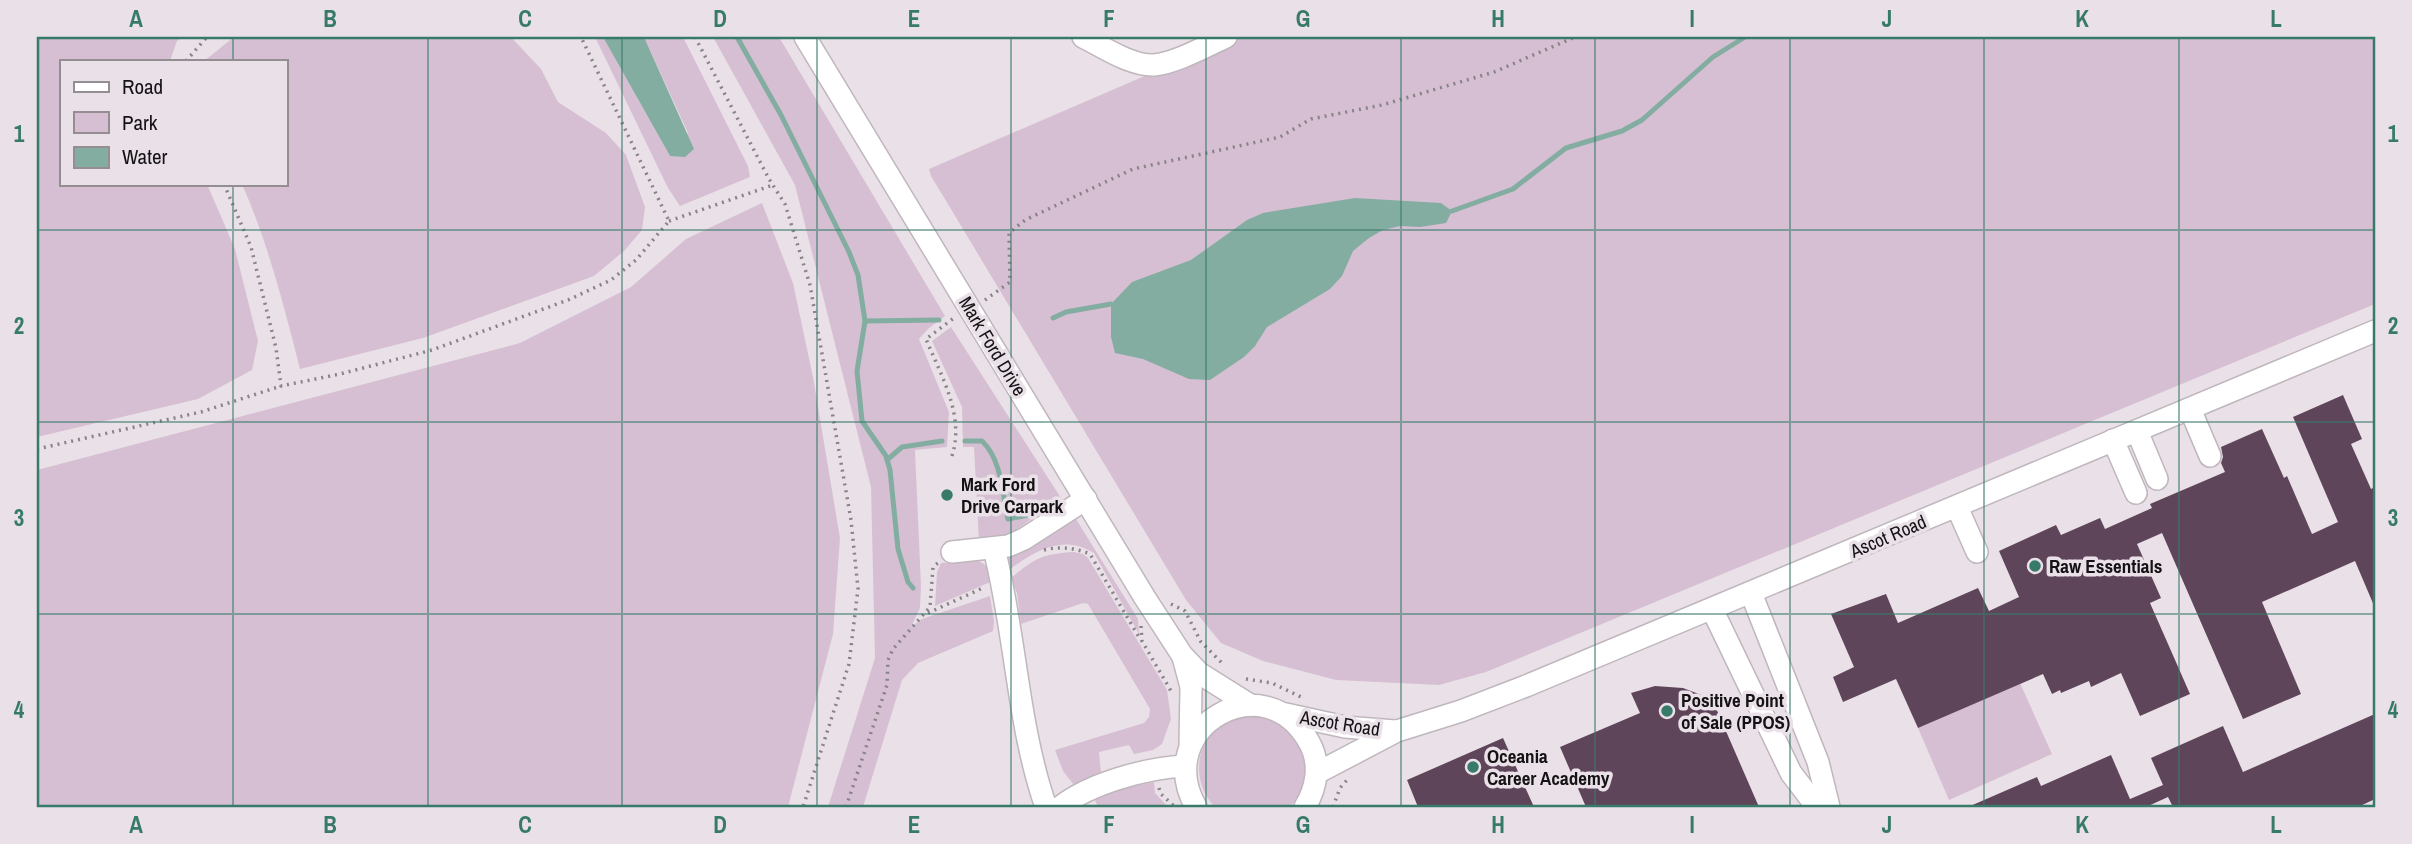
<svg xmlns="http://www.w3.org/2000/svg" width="2412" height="844" font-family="'Archivo Narrow',sans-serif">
<rect width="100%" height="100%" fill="#eae1e8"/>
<g fill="#d6bfd2">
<path d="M 37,37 L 183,37 L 177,41 L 170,61 L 61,61 L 61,184 L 207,184 L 235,249 L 258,341 L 252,370 L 198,399 L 37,437 Z"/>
<path d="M 234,37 L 511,37 L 541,69 L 558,102 L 606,133 L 626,155 L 645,207 L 642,230 L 624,251 L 594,276 L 423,338 L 300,369 C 284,306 268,243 242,184 L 285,184 L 285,61 L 204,61 Z"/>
<path d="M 595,37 L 603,37 L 670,156 L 688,133 L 644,37 L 683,37 L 748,166 L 750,177 L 680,206 L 668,188 Z"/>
<path d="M 713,37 L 779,37 L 945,316 L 928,329 L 919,339 L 949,412 L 947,447 L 915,450 L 921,586 L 920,608 L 911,627 L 922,619 L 990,596 L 994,621 L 993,631 L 918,663 L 902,680 L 863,807 L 828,807 L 875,658 L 871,487 L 795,185 Z"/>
<path d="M 1235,37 L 2375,37 L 2375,304 L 1486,672 L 1439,685 L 1336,680 L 1263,661 L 1221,643 L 1186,600 L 931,176 L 929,169 Z"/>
<path d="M 762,203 L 793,283 L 813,377 L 840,538 L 833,634 L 788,807 L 37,807 L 37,470 L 520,343 L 631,287 L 686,239 Z"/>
<path d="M 951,327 L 1061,498 L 1009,535 L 979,542 L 974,447 L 963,447 L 962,407 L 932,341 Z"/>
<path d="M 1076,519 L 1138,619 L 1139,634 L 1094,553 C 1061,533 1034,552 1006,572 L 1005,562 L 1008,555 L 1038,543 L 1070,520 Z"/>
<path d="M 1074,552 L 1083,554 L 1088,558 L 1167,690 L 1171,719 L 1162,744 L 1153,750 L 1134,754 L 1129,745 L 1099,752 L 1101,772 L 1074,785 L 1063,771 L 1055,750 L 1144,723 L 1149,717 L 1150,709 L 1088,604 L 1083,603 L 1021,624 L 1017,593 L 1011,578 C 1035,558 1042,554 1074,552 Z"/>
<path d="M 979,561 L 991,569 L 995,580 L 935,606 L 937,572 L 941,563 Z"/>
<path d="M 2020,683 L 2052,754 L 1949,800 L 1918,728 Z"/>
<path d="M 1255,714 L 1287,726 L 1306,755 L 1307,774 L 1302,792 L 1290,807 L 1215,807 C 1191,784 1194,741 1224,722 C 1234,716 1244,715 1255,714 Z"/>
<path d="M 1154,782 L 1155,793 L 1168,807 L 1098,807 L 1095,800 L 1108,791 Z"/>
</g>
<g fill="#83ada1">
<path d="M 603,37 L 644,37 L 694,149 L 685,157 L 670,156 Z"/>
<path d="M 1355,198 L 1441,203 L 1452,211 L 1446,223 L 1420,227 L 1400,226 L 1383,230 L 1369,238 L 1353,251 L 1342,276 L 1330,289 L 1267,327 L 1255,346 L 1244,357 L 1210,380 L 1189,379 L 1143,359 L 1115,353 L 1111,337 L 1111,304 L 1132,282 L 1191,260 L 1247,220 L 1263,213 Z"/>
</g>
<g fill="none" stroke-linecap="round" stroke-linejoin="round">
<g stroke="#83ada1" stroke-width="5">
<path d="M 737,37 L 781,115 L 849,252 L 858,275 L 865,321 L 857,371 L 862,421 L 886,456 L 890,470 L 898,549 L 908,582 L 913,588"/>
<path d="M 1452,211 L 1513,189 L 1566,148 L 1622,131 L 1642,120 L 1713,57 L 1745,37"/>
<path d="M 1053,318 L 1066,312 L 1111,304"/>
<path d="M 865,321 L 939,320"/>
<path d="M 965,441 L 982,441 C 1002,460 1002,493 1008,519 L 1028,515"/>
<path d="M 887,460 L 902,447 L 942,441"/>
</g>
</g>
<g fill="#5f455a">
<path d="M 2343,395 L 2362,439 L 2351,444 L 2371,489 L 2375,487 L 2375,608 L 2355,561 L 2262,602 L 2301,694 L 2243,719 L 2162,533 L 2137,544 L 2161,598 L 2150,603 L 2190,694 L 2140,716 L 2121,673 L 2091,687 L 2089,681 L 2061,693 L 2060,690 L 2052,694 L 2043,674 L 1918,728 L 1896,679 L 1843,702 L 1833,677 L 1854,667 L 1831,614 L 1886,594 L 1898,623 L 1978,588 L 1989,611 L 2019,597 L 1999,551 L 2056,525 L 2061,535 L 2100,518 L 2105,529 L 2152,508 L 2150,504 L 2225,472 L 2221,463 L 2223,457 L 2221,447 L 2262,429 L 2284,478 L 2287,476 L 2312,534 L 2338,522 L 2293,417 Z"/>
<path d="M 1655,686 L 1683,688 L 1712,699 L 1759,807 L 1586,807 L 1560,747 L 1640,713 L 1631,693 Z"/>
<path d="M 2375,714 L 2375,799 L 2358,807 L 2173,807 L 2168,797 L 2146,807 L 1968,807 L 2037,777 L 2041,786 L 2111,755 L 2130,799 L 2163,785 L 2151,758 L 2223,726 L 2243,772 Z"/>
<path d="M 1503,738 L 1534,807 L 1418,807 L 1407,780 Z"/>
</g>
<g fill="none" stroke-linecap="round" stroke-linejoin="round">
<defs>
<g id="minor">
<path d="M 805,37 L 1145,598 L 1182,655 L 1199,673 L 1250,705"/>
<path d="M 1083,37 C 1103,47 1131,66 1154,65 C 1176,63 1206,46 1226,37"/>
<path d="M 2190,409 L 2210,456"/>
<path d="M 2137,431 L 2157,479"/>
<path d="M 2113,440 L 2136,493"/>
<path d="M 1957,507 L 1977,552"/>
<path d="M 994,549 C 1016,634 1017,724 1046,807"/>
<path d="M 952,552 L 1008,546 L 1024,539 L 1086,499"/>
<path d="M 1751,593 L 1818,762 L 1829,807"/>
<path d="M 1712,609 L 1791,773 L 1817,807"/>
<path d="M 1183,657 L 1191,687 L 1190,745"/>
<path d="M 1286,714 L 1345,727 L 1395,731"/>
<path d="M 1317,773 L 1397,731 L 1461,711 L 1526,686 L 2375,331"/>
<path d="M 1060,807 C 1091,783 1146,768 1185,766"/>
<path d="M 1196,807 C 1151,727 1265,662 1309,742 C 1321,763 1317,787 1305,807"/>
</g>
</defs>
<use href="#minor" stroke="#bfb7bd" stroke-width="24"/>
<g stroke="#888387" stroke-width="3.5" stroke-dasharray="2 5" stroke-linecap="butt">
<path d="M 695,37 L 769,179 L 785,204 L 810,285 L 851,520 L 858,589 L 849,664 L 803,807"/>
<path d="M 186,61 L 207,37"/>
<path d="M 224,184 L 251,247 L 276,348 L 281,386 L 340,374 L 432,350 L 568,300 L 611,280 L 636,260 L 669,221 L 581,37"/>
<path d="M 669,221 L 773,185"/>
<path d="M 985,300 L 1010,282 L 1009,233 L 1025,220 L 1133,169 L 1280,137 L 1311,119 L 1382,105 L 1494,72 L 1575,37"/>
<path d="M 37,449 L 201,412 L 281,386"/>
<path d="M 952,456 C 965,415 941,376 926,339 L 954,318"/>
<path d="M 1044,550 C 1060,546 1075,548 1090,554 L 1140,639"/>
<path d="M 1171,604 L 1185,611 L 1201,642 L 1222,663"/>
<path d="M 928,613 L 985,587"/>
<path d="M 1141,626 L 1142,641 L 1171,691"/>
<path d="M 1246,679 L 1272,683 L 1301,697"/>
<path d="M 1159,788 L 1161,794 L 1175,807"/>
<path d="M 846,807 L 887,685 L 888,660 L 893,649 L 930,607 L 933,567 L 939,562"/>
<path d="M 1333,807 L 1340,788 L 1348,779"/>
</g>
<use href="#minor" stroke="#fff" stroke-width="21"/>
</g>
<path fill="none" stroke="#387a6a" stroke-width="2" stroke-opacity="0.55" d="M 233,37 L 233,61M 428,37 L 428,807M 622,37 L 622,807M 817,37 L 817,807M 1011,37 L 1011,807M 1206,37 L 1206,807M 1401,37 L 1401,807M 1595,37 L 1595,807M 1790,37 L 1790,807M 1984,37 L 1984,807M 2179,37 L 2179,807M 233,184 L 233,807M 37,230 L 2375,230M 37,422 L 2375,422M 37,614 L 2375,614"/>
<g fill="#387a6a" stroke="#eae1e8" stroke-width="2.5">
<circle cx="947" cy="495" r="7"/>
<circle cx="2035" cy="566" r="7"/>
<circle cx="1667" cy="711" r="7"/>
<circle cx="1473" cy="767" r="7"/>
</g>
<g text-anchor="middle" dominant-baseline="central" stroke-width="7" stroke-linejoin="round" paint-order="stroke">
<g font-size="19" fill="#141214" stroke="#eae1e8">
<text transform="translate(993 346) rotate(59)">Mark Ford Drive</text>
<text transform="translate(1888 536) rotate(-23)">Ascot Road</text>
<text transform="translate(1340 723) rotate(9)">Ascot Road</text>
</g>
<g font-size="19" font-weight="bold" fill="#141214" stroke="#eae1e8" text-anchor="start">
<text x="961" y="484">Mark Ford<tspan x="961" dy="22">Drive Carpark</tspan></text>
<text x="2049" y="566">Raw Essentials</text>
<text x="1681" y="700">Positive Point<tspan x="1681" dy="22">of Sale (PPOS)</tspan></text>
<text x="1487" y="756">Oceania<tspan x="1487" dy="22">Career Academy</tspan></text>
</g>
</g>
<rect width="2412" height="844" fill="none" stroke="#eae1e8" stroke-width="77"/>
<rect x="60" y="60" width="228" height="126" fill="#eae1e8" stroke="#948e93" stroke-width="2"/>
<rect x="74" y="82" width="35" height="10" fill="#ffffff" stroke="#948e93" stroke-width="2"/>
<text x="122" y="94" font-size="21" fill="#141214">Road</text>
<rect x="74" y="112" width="35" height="21" fill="#d6bfd2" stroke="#948e93" stroke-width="2"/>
<text x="122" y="130" font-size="21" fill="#141214">Park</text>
<rect x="74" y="147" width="35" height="21" fill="#83ada1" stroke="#948e93" stroke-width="2"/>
<text x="122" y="164" font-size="21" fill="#141214">Water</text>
<rect x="38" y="38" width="2336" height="768" fill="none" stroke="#387a6a" stroke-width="2.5"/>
<g font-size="23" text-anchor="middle" font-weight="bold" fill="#387a6a">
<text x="136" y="27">A</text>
<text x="330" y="27">B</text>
<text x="525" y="27">C</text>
<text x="720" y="27">D</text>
<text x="914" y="27">E</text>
<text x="1109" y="27">F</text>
<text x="1303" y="27">G</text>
<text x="1498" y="27">H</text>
<text x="1692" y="27">I</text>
<text x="1887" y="27">J</text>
<text x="2082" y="27">K</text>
<text x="2276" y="27">L</text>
<text x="19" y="142">1</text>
<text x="2393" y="142">1</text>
<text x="19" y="334">2</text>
<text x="2393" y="334">2</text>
<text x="19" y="526">3</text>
<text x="2393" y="526">3</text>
<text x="19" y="718">4</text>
<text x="2393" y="718">4</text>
<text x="136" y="833">A</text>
<text x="330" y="833">B</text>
<text x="525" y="833">C</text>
<text x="720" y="833">D</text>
<text x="914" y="833">E</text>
<text x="1109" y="833">F</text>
<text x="1303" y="833">G</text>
<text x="1498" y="833">H</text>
<text x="1692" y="833">I</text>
<text x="1887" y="833">J</text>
<text x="2082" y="833">K</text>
<text x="2276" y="833">L</text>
</g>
</svg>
